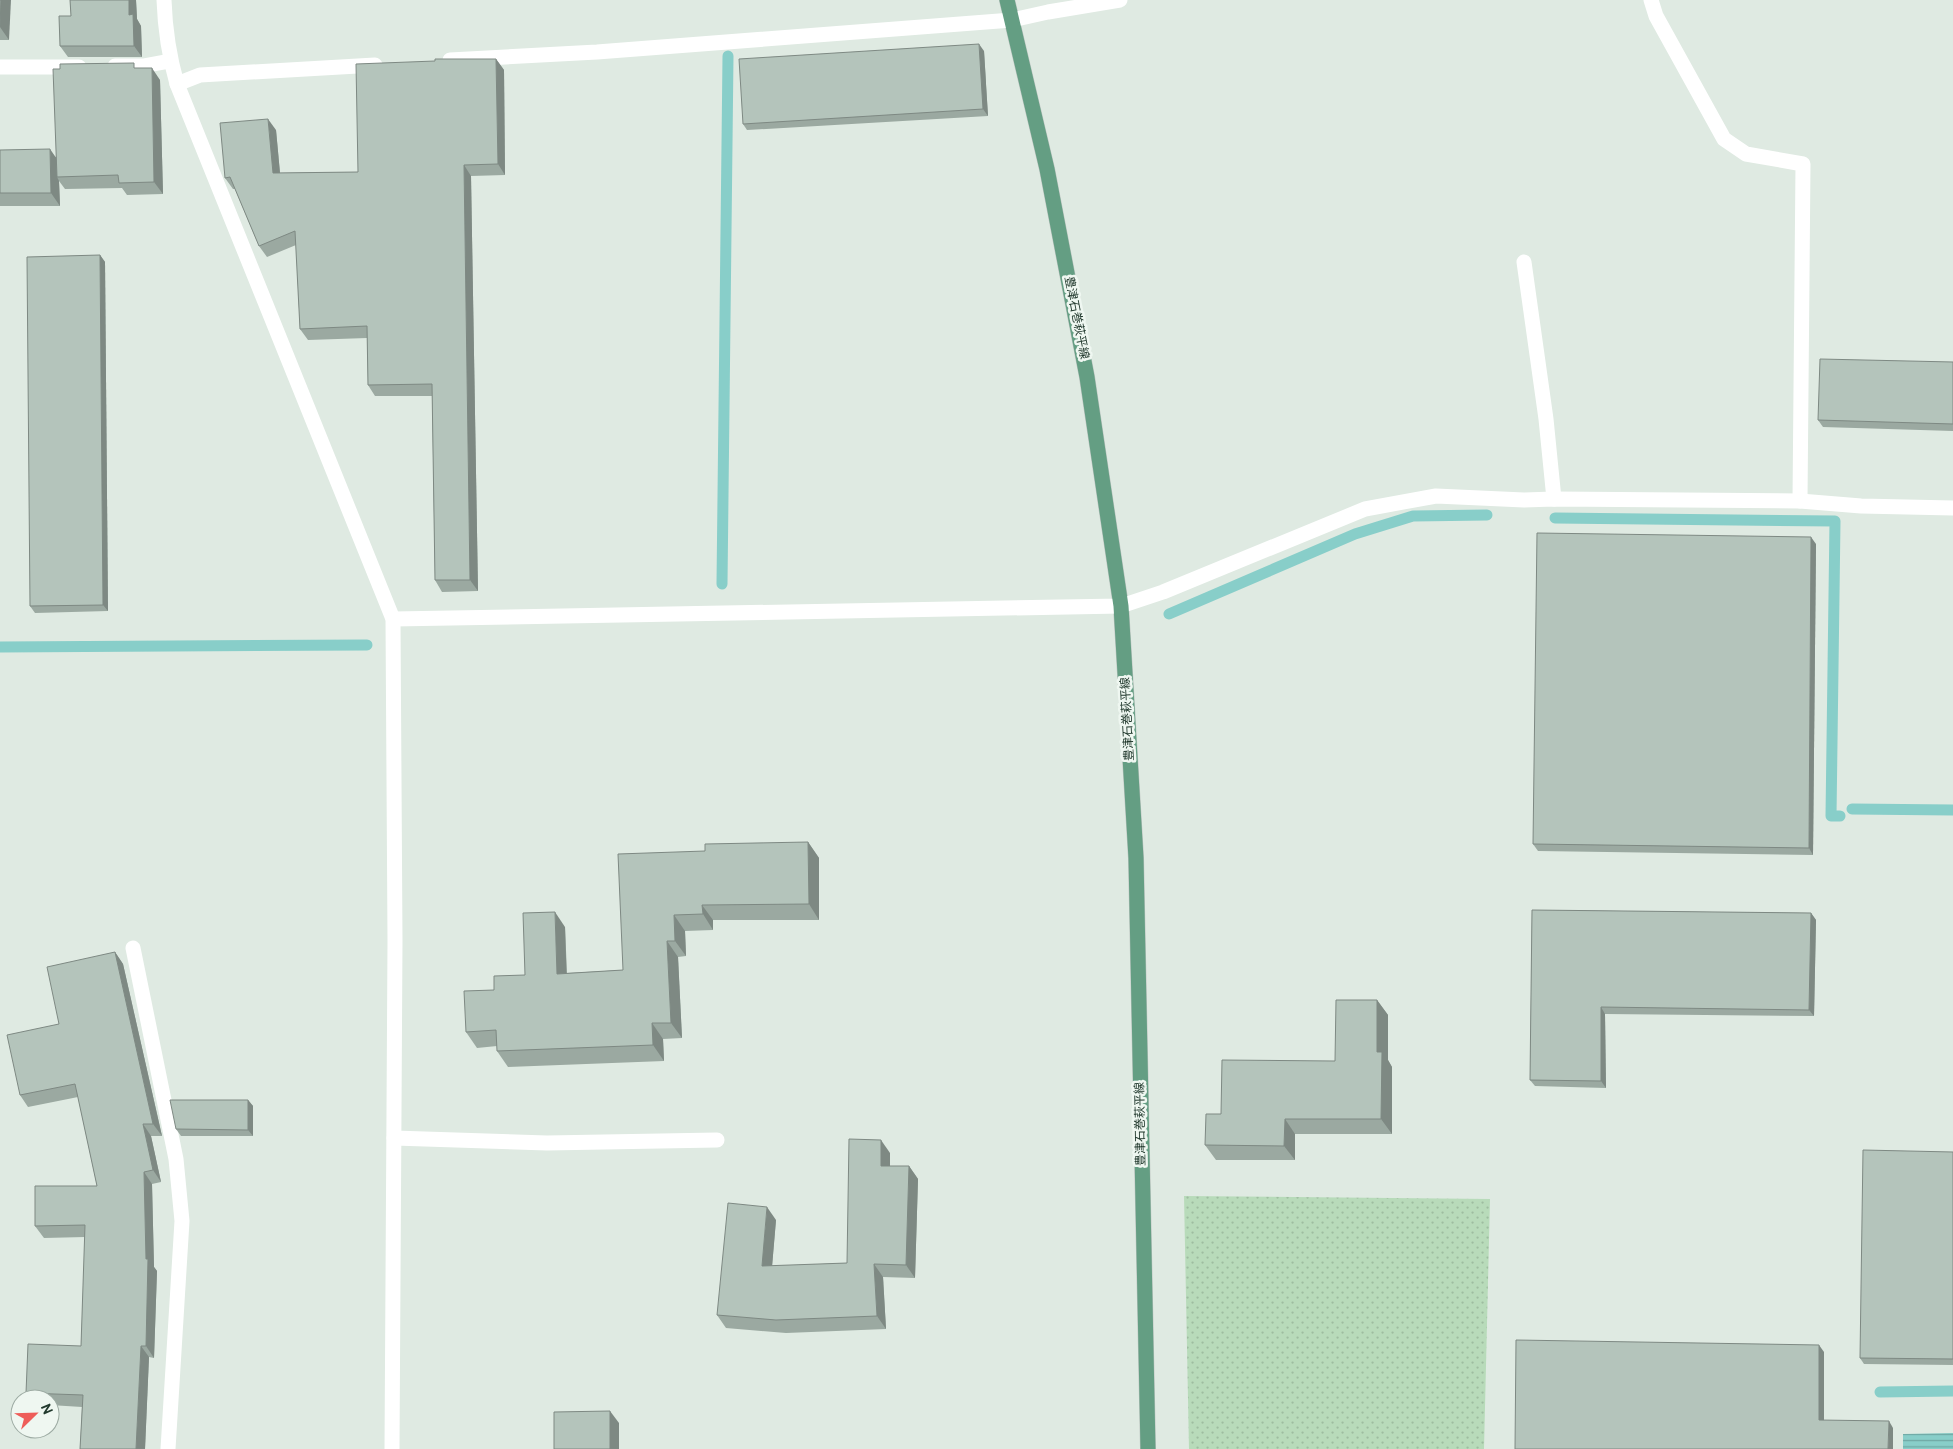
<svg xmlns="http://www.w3.org/2000/svg" width="1953" height="1449" font-family="Overpass,'Noto Sans JP',sans-serif">
<defs>
<pattern id="grass-dots" width="8" height="8" patternUnits="userSpaceOnUse" patternTransform="scale(1.25)"><rect width="8" height="8" fill="#b8dbba"/><path d="M2 2h.1M6 6h.1" fill="none" stroke="#9ebda0" stroke-width="1.8" stroke-linecap="round"/></pattern>
<pattern id="water-rules" width="6" height="5" patternUnits="userSpaceOnUse" patternTransform="scale(1.25)"><rect width="6" height="5" fill="#88cec9"/><path d="M0 2.5h6" fill="none" stroke="#6fa8a4"/></pattern>
</defs>
<rect width="100%" height="100%" fill="#dfeae2"/>
<path fill="url(#grass-dots)" d="M 1184,1196 L 1490,1199 L 1484,1449 L 1189,1449 Z"/>
<path fill="url(#water-rules)" d="M 1953,1433 L 1953,1449 L 1903,1449 L 1903,1434 Z"/>
<g fill="none" stroke-linecap="round" stroke-linejoin="round">
<g stroke="#88cec9" stroke-width="11">
<path d="M 1555,518 L 1835,521 L 1831,816 L 1840,816"/>
<path d="M 722,584 L 728,56"/>
<path d="M 1169,614 L 1355,534 L 1413,516 L 1487,515"/>
<path d="M 0,647 L 367,645"/>
<path d="M 1852,809 L 1953,810"/>
<path d="M 1880,1392 L 1953,1391"/>
</g>
<defs>
<path id="major" d="M 1007,0 L 1047,169 L 1087,377 L 1121,606 L 1136,858 L 1148,1449"/>
</defs>
<use href="#major" stroke="#bcc4c0" stroke-width="16"/>
<g stroke="#fff" stroke-width="15">
<path d="M 164,0 C 165,29 169,56 177,84 L 393,619 L 395,941 L 392,1449"/>
<path d="M 1651,0 L 1656,16 L 1724,139 L 1746,154 L 1803,164 L 1800,501"/>
<path d="M 450,60 L 597,52 L 1012,20 L 1048,12 L 1120,0"/>
<path d="M 115,66 L 143,66 L 170,61"/>
<path d="M 0,67 L 79,67"/>
<path d="M 177,84 L 200,75 L 375,65"/>
<path d="M 1524,262 L 1546,419 L 1554,499"/>
<path d="M 393,619 L 1121,606 L 1163,592 L 1365,509 L 1436,496 L 1524,500 L 1554,499 L 1800,501 L 1861,506 L 1953,508"/>
<path d="M 133,948 L 176,1159 L 182,1221 L 168,1449"/>
<path d="M 394,1138 L 547,1143 L 717,1140"/>
</g>
<use href="#major" stroke="#649e83" stroke-width="15"/>
</g>
<g fill="#9ba9a1">
<path d="M 0,0 L 9,40 L 0,40 Z"/>
<path d="M 70,0 L 136,0 L 137,19 L 141,26 L 142,57 L 68,57 L 60,46 L 71,16 Z"/>
<path d="M 984,51 L 988,116 L 747,130 L 743,124 Z"/>
<path d="M 496,59 L 504,70 L 505,175 L 471,176 L 478,591 L 442,592 L 435,580 L 432,396 L 375,396 L 368,385 L 367,338 L 308,340 L 300,329 L 296,245 L 267,257 L 259,246 L 235,189 L 233,189 L 225,178 L 276,130 L 280,173 L 358,172 Z"/>
<path d="M 137,68 L 160,80 L 163,194 L 127,195 L 122,188 L 65,189 L 59,181 L 60,206 L 0,206 L 0,150 L 56,157 Z"/>
<path d="M 100,255 L 105,262 L 108,611 L 35,613 L 30,606 Z"/>
<path d="M 1953,362 L 1953,431 L 1823,427 L 1818,420 Z"/>
<path d="M 1816,544 L 1813,855 L 1538,851 L 1533,844 Z"/>
<path d="M 808,842 L 819,858 L 819,920 L 713,920 L 713,930 L 685,931 L 686,956 L 678,957 L 682,1038 L 663,1039 L 664,1061 L 508,1067 L 497,1051 L 497,1046 L 477,1048 L 466,1032 L 494,990 L 525,975 L 565,927 L 567,973 L 623,970 L 705,851 Z"/>
<path d="M 1532,910 L 1811,913 L 1816,920 L 1814,1016 L 1605,1014 L 1606,1088 L 1535,1086 L 1530,1080 Z"/>
<path d="M 115,952 L 123,964 L 162,1136 L 151,1136 L 161,1182 L 152,1184 L 154,1267 L 157,1271 L 154,1358 L 149,1357 L 145,1449 L 80,1449 L 82,1407 L 50,1405 L 50,1399 L 31,1399 L 26,1393 L 81,1346 L 85,1237 L 44,1238 L 35,1226 L 97,1186 L 78,1097 L 28,1107 L 20,1095 L 59,1024 Z"/>
<path d="M 1377,1000 L 1388,1015 L 1388,1060 L 1392,1067 L 1392,1134 L 1295,1134 L 1295,1160 L 1216,1160 L 1205,1145 L 1221,1114 L 1335,1061 Z"/>
<path d="M 248,1100 L 253,1106 L 253,1136 L 181,1136 L 176,1129 Z"/>
<path d="M 1953,1152 L 1953,1365 L 1864,1364 L 1860,1358 Z"/>
<path d="M 890,1153 L 890,1166 L 909,1166 L 918,1179 L 915,1278 L 883,1277 L 886,1329 L 786,1333 L 726,1328 L 717,1315 L 776,1220 L 772,1266 L 847,1263 Z"/>
</g>
<g fill="#7e8983">
<path d="M 1,0 L 11,0 L 9,40 L 0,27 Z"/>
<path d="M 129,0 L 136,0 L 137,19 L 141,26 L 142,57 L 134,46 L 129,15 Z"/>
<path d="M 979,44 L 984,51 L 988,116 L 983,109 Z"/>
<path d="M 496,59 L 504,70 L 505,175 L 498,164 Z"/>
<path d="M 152,68 L 160,80 L 163,194 L 154,182 Z"/>
<path d="M 268,119 L 276,130 L 281,184 L 273,173 Z"/>
<path d="M 50,149 L 59,162 L 57,177 L 59,181 L 60,206 L 51,193 Z"/>
<path d="M 464,165 L 471,176 L 478,591 L 470,580 Z"/>
<path d="M 100,255 L 105,262 L 108,611 L 103,605 Z"/>
<path d="M 1811,537 L 1816,544 L 1813,855 L 1809,848 Z"/>
<path d="M 808,842 L 819,858 L 819,920 L 809,904 Z"/>
<path d="M 702,905 L 713,920 L 713,930 L 703,914 Z"/>
<path d="M 555,912 L 565,927 L 567,989 L 557,974 Z"/>
<path d="M 1811,913 L 1816,920 L 1814,1016 L 1809,1010 Z"/>
<path d="M 674,915 L 685,931 L 686,956 L 675,941 Z"/>
<path d="M 667,941 L 678,957 L 682,1038 L 671,1023 Z"/>
<path d="M 115,952 L 123,964 L 162,1136 L 153,1124 Z"/>
<path d="M 1377,1000 L 1388,1015 L 1388,1060 L 1392,1067 L 1392,1134 L 1381,1119 L 1377,1052 Z"/>
<path d="M 1601,1007 L 1605,1014 L 1606,1088 L 1601,1081 Z"/>
<path d="M 652,1023 L 663,1039 L 664,1061 L 653,1045 Z"/>
<path d="M 248,1100 L 253,1106 L 253,1136 L 248,1130 Z"/>
<path d="M 1285,1119 L 1295,1134 L 1295,1160 L 1284,1146 Z"/>
<path d="M 143,1124 L 151,1136 L 161,1182 L 153,1170 Z"/>
<path d="M 881,1140 L 890,1153 L 890,1179 L 881,1166 Z"/>
<path d="M 909,1166 L 918,1179 L 915,1278 L 906,1265 Z"/>
<path d="M 144,1172 L 152,1184 L 154,1267 L 157,1271 L 154,1358 L 146,1346 L 146,1259 Z"/>
<path d="M 767,1207 L 776,1220 L 771,1279 L 762,1266 Z"/>
<path d="M 874,1264 L 883,1277 L 886,1329 L 877,1316 Z"/>
<path d="M 1819,1345 L 1824,1352 L 1824,1427 L 1819,1420 Z"/>
<path d="M 141,1346 L 149,1357 L 145,1449 L 136,1449 Z"/>
<path d="M 610,1411 L 619,1423 L 619,1449 L 610,1449 Z"/>
<path d="M 1889,1421 L 1893,1428 L 1893,1449 L 1888,1449 Z"/>
</g>
<g fill="#b4c4bb" stroke="#7e8983">
<path d="M 0,0 L 1,0 L 0,27 Z"/>
<path d="M 70,0 L 129,0 L 129,15 L 133,14 L 134,46 L 60,46 L 59,16 L 71,16 Z"/>
<path d="M 979,44 L 983,109 L 743,124 L 739,59 Z"/>
<path d="M 435,59 L 496,59 L 498,164 L 464,165 L 470,580 L 435,580 L 432,384 L 368,385 L 367,326 L 300,329 L 295,231 L 259,246 L 230,177 L 225,178 L 220,123 L 268,119 L 273,173 L 358,172 L 356,64 L 435,61 Z"/>
<path d="M 134,63 L 134,68 L 152,68 L 154,182 L 119,183 L 118,175 L 57,177 L 53,69 L 60,69 L 60,64 Z"/>
<path d="M 50,149 L 51,193 L 0,193 L 0,150 Z"/>
<path d="M 100,255 L 103,605 L 30,606 L 27,257 Z"/>
<path d="M 1820,359 L 1953,362 L 1953,424 L 1818,420 Z"/>
<path d="M 1537,533 L 1811,537 L 1809,848 L 1533,844 Z"/>
<path d="M 808,842 L 809,904 L 702,905 L 703,914 L 674,915 L 675,941 L 667,941 L 671,1023 L 652,1023 L 653,1045 L 497,1051 L 496,1030 L 466,1032 L 464,991 L 494,990 L 494,976 L 525,975 L 523,913 L 555,912 L 557,974 L 623,970 L 618,854 L 705,851 L 705,844 Z"/>
<path d="M 1532,910 L 1811,913 L 1809,1010 L 1601,1007 L 1601,1081 L 1530,1080 Z"/>
<path d="M 115,952 L 153,1124 L 143,1124 L 153,1170 L 144,1172 L 146,1259 L 148,1259 L 146,1346 L 141,1346 L 136,1449 L 80,1449 L 83,1395 L 26,1393 L 28,1344 L 81,1346 L 85,1225 L 35,1226 L 35,1186 L 97,1186 L 75,1084 L 20,1095 L 7,1035 L 59,1024 L 47,967 Z"/>
<path d="M 1336,1000 L 1377,1000 L 1377,1052 L 1382,1052 L 1381,1119 L 1285,1119 L 1284,1146 L 1205,1145 L 1206,1114 L 1221,1114 L 1222,1060 L 1335,1061 Z"/>
<path d="M 170,1100 L 248,1100 L 248,1130 L 176,1129 Z"/>
<path d="M 849,1139 L 881,1140 L 881,1166 L 909,1166 L 906,1265 L 874,1264 L 877,1316 L 776,1320 L 717,1315 L 728,1203 L 767,1207 L 762,1266 L 847,1263 Z"/>
<path d="M 1863,1150 L 1953,1152 L 1953,1359 L 1860,1358 Z"/>
<path d="M 1516,1340 L 1819,1345 L 1819,1420 L 1889,1421 L 1888,1449 L 1515,1449 Z"/>
<path d="M 610,1411 L 610,1449 L 554,1449 L 554,1412 Z"/>
</g>
<g text-anchor="middle" dominant-baseline="central" stroke-width="5" stroke-linejoin="round" paint-order="stroke">
<g font-size="12" fill="#21392d" stroke="#eff7f1">
<text transform="translate(1076 318) rotate(79)">豊津石巻萩平線</text>
<text transform="translate(1128 719) rotate(-93)">豊津石巻萩平線</text>
<text transform="translate(1141 1124) rotate(-91)">豊津石巻萩平線</text>
</g>
</g>
<g transform="translate(35 1414) rotate(67)"><circle r="24" fill="#eff7f1" stroke="#9daba3"/>
<path d="M0-4L9 19L0 12L-9 19Z" fill="#ee5d59"/>
<text y="-8" font-size="14" font-weight="bold" text-anchor="middle" fill="#21392d">N</text>
</g>
</svg>
